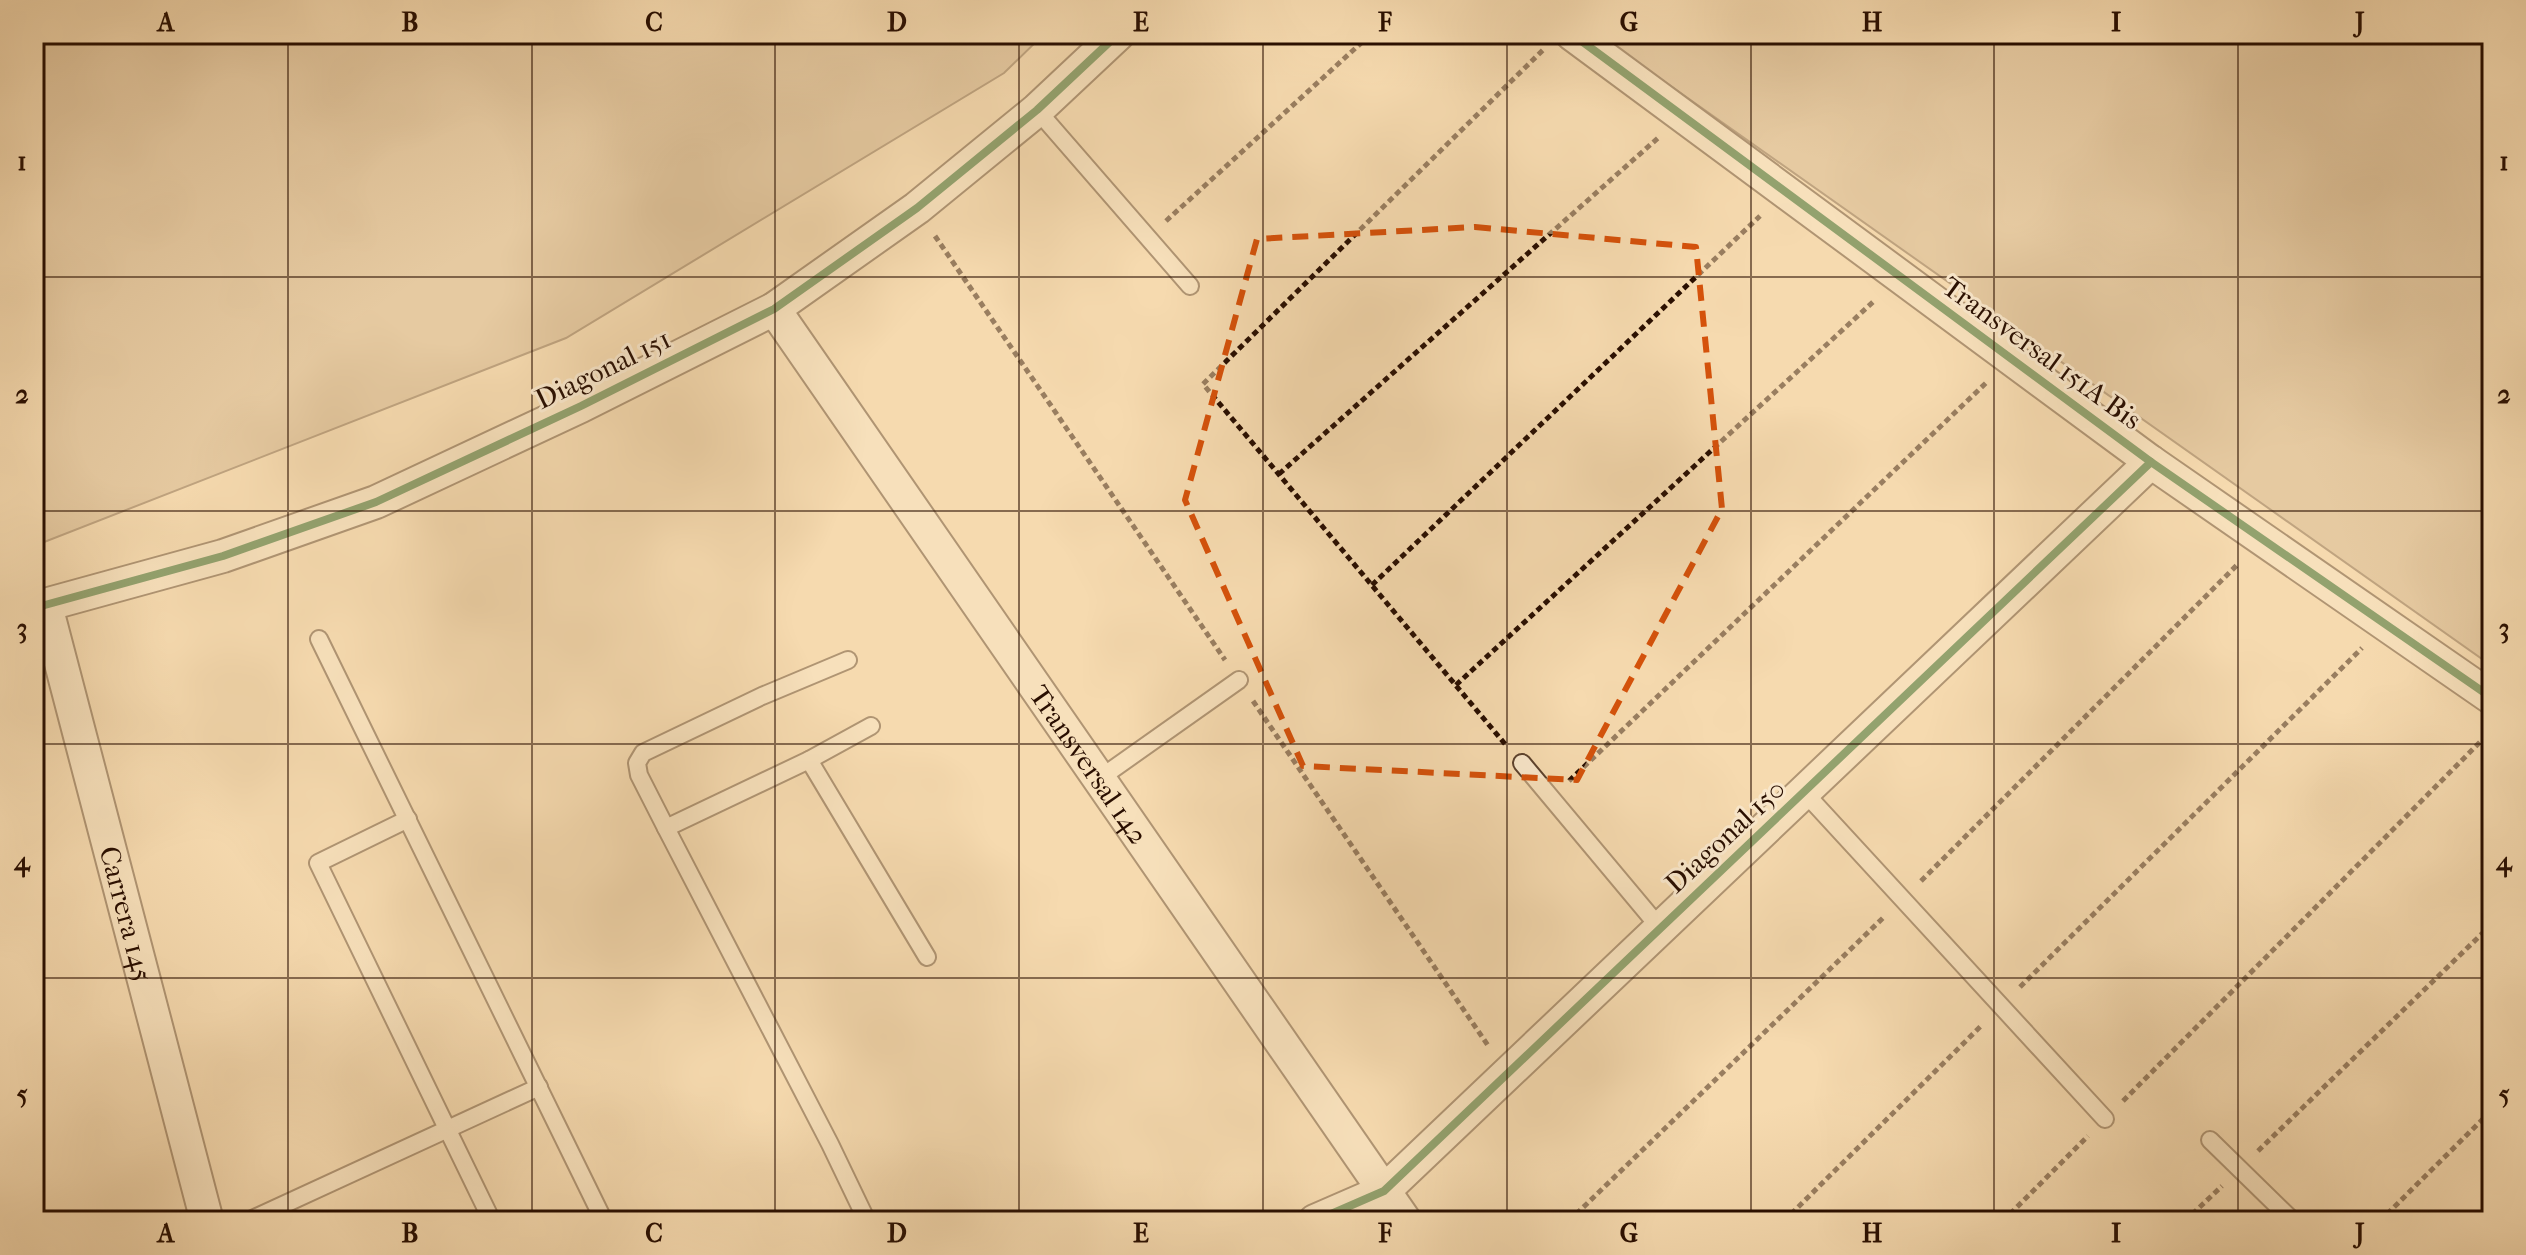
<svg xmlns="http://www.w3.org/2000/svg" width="2526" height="1255" font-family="'IM FELL French Canon',serif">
<rect width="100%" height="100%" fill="#f6daaf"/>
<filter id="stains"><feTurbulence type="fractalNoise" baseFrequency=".0025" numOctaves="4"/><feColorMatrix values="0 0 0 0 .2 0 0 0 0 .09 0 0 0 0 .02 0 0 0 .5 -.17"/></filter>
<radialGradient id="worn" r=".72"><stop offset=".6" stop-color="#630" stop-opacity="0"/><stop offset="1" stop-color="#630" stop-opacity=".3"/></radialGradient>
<g fill="#d3b791" stroke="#7e6248" stroke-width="2">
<path d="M 34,34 L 1044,34 L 1004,73 L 566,338 L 34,546 Z"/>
<path d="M 1597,34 L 2492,34 L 2492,666 Z"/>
</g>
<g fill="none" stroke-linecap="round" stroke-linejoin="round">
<defs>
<g id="service">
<path d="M 1037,110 L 1190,286"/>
<path d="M 319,639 L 604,1221"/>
<path d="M 848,660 L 762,696 L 643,753 L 637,763 L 639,775 L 666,828 L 830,1144 L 867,1221"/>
<path d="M 809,760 L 927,957"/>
<path d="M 1522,763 L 1660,928"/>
<path d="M 1099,779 L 1239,680"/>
<path d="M 1804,792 L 2105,1119"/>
<path d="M 408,819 L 318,863 L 492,1221"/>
<path d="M 666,828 L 809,760 L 871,726"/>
<path d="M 2210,1140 L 2293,1221"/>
<path d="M 248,1221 L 539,1087"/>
</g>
<g id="minor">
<path d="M 1572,34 L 2151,462 L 2492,698"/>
<path id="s1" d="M 774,309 L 1405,1221"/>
<path id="s2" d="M 46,606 L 207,1221"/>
<path d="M 34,608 L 223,556 L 376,502 L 581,406 L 774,309 L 917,208 L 1037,110 L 1118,34"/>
<path d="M 1315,1221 L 1384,1191 L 2151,462"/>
</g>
</defs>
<use href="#service" stroke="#5c412c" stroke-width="20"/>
<use href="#minor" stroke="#5c412c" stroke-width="36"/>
<g stroke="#290e00" stroke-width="5" stroke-dasharray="6 4" stroke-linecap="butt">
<path d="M 1166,221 L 1371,34"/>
<path d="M 935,236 L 1225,660"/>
<path d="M 1279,474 L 1658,138"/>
<path d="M 1372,585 L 1760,216"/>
<path d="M 1456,685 L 1873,302"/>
<path d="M 1253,701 L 1489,1047"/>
<path d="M 1505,744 L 1203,384 L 1543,50"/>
<path d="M 1569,781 L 1987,382"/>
<path d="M 1921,881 L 2239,563"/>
<path d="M 2020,987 L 2362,648"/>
<path d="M 2123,1101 L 2488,734"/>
<path d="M 2258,1151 L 2492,924"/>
<path d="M 1569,1221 L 1885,916"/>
<path d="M 1784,1221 L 1982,1025"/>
<path d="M 2003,1221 L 2088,1136"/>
<path d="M 2185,1221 L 2222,1186"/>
<path d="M 2380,1221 L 2492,1110"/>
</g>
<use href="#service" stroke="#f9e7cb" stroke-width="16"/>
<use href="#minor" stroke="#f9e7cb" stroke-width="32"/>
<defs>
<g id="cycleway">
<path d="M 1572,34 L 2151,462 L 2492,698"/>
<path d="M 34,608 L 223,556 L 376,502 L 581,406 L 774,309 L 917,208 L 1037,110 L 1118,34"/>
<path d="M 1315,1221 L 1384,1191 L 2151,462"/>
</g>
</defs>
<use href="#cycleway" stroke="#f9e7cb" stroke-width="13"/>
<use href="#cycleway" stroke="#1b5e20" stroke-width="8"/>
</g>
<path d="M0 0H2526V1255H0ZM 1475,227 L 1696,247 L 1722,509 L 1577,780 L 1303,766 L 1185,500 L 1257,239 Z" fill="#f6daaf" fill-opacity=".55" fill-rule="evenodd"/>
<path fill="none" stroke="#d5520b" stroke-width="6" stroke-dasharray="16 10" stroke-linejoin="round" d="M 1475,227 L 1696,247 L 1722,509 L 1577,780 L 1303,766 L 1185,500 L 1257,239 Z"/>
<path fill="none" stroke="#290e00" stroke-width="2" stroke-opacity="0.55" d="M 288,34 L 288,1221M 532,34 L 532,1221M 775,34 L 775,1221M 1019,34 L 1019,1221M 1263,34 L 1263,1221M 1507,34 L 1507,1221M 1751,34 L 1751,1221M 1994,34 L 1994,1221M 2238,34 L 2238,1221M 34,277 L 2492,277M 34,511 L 2492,511M 34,744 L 2492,744M 34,978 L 2492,978"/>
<g text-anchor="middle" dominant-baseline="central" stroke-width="6" stroke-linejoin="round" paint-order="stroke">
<g font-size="28" fill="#290e00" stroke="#f9e7cb">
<text transform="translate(2042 353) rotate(36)">Transversal 151A Bis</text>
<text transform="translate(603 369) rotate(-26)">Diagonal 151</text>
<text stroke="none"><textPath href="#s1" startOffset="554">Transversal 142</textPath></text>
<text transform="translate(1725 836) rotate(-43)">Diagonal 150</text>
<text stroke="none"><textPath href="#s2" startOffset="318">Carrera 145</textPath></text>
</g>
</g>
<rect width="2526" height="1255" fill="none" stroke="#f6daaf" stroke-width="88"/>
<rect x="44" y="44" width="2438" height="1167" fill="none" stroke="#290e00" stroke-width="3"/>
<g font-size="26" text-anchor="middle" font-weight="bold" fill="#290e00">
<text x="166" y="31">A</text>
<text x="410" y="31">B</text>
<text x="654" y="31">C</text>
<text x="897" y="31">D</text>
<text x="1141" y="31">E</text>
<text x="1385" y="31">F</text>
<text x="1629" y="31">G</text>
<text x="1872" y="31">H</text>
<text x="2116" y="31">I</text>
<text x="2360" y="31">J</text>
<text x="22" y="170">1</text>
<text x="2504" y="170">1</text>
<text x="22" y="403">2</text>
<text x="2504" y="403">2</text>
<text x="22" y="637">3</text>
<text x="2504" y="637">3</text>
<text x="22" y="870">4</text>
<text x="2504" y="870">4</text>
<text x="22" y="1103">5</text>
<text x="2504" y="1103">5</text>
<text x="166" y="1242">A</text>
<text x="410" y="1242">B</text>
<text x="654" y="1242">C</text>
<text x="897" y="1242">D</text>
<text x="1141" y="1242">E</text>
<text x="1385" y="1242">F</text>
<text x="1629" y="1242">G</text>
<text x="1872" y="1242">H</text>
<text x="2116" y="1242">I</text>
<text x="2360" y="1242">J</text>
</g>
<rect width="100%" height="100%" filter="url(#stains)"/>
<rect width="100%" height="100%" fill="url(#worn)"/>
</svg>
